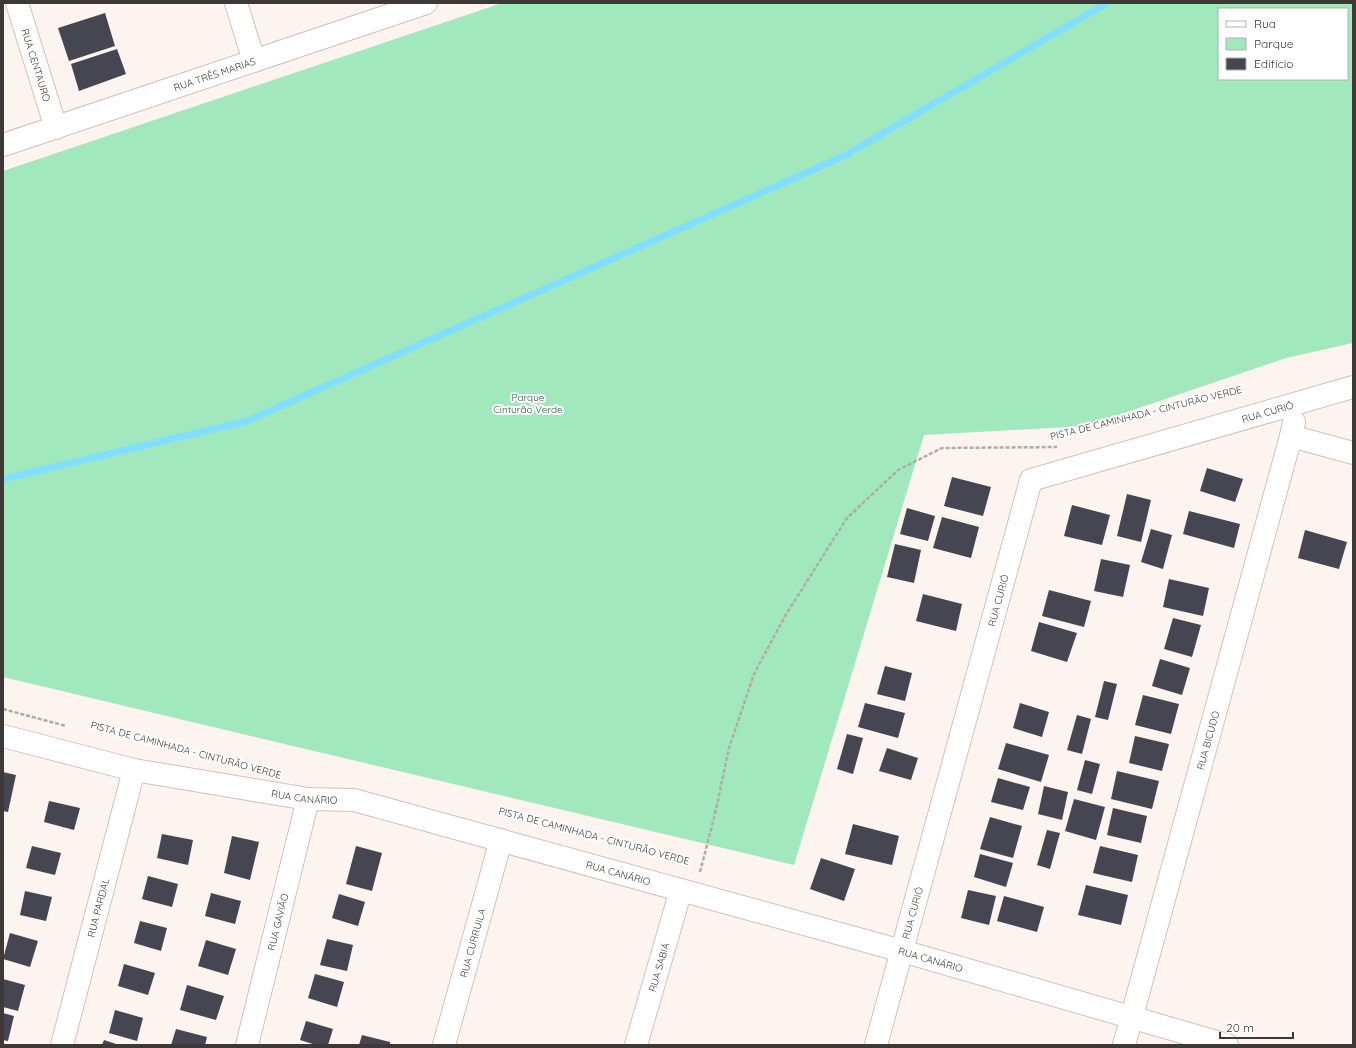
<svg xmlns="http://www.w3.org/2000/svg" width="1356" height="1048" font-family="Quicksand,sans-serif">
<rect width="100%" height="100%" fill="#fdf4f0"/>
<path fill="#a2e8bd" fill-rule="evenodd" d="M 502,3 L 1353,3 L 1353,343 L 1286,358 L 1086,426 L 924,435 L 794,865 L 3,677 L 3,171 ZM 1219,9 L 1347,9 L 1347,79 L 1219,79 Z"/>
<g fill="none" stroke-linecap="round" stroke-linejoin="round">
<path stroke="#81dffd" stroke-width="7" d="M 3,479 L 247,421 L 844,156 L 1107,3"/>
</g>
<g fill="#464652">
<path d="M 105,13 L 115,46 L 69,61 L 58,28 Z"/>
<path d="M 117,49 L 126,74 L 79,91 L 71,64 Z"/>
<path d="M 1207,468 L 1243,479 L 1235,502 L 1200,491 Z"/>
<path d="M 952,477 L 991,487 L 983,516 L 944,506 Z"/>
<path d="M 1127,494 L 1151,500 L 1141,542 L 1117,536 Z"/>
<path d="M 1072,505 L 1110,515 L 1102,545 L 1064,536 Z"/>
<path d="M 907,508 L 935,516 L 928,541 L 900,534 Z"/>
<path d="M 1189,511 L 1240,524 L 1234,548 L 1183,534 Z"/>
<path d="M 942,517 L 979,527 L 971,558 L 933,548 Z"/>
<path d="M 1151,529 L 1172,535 L 1163,569 L 1141,562 Z"/>
<path d="M 1305,530 L 1347,542 L 1339,569 L 1298,558 Z"/>
<path d="M 895,544 L 921,550 L 914,583 L 887,577 Z"/>
<path d="M 1101,559 L 1130,565 L 1123,597 L 1094,591 Z"/>
<path d="M 1169,579 L 1209,588 L 1203,616 L 1163,607 Z"/>
<path d="M 1049,590 L 1091,601 L 1084,627 L 1042,616 Z"/>
<path d="M 923,594 L 962,604 L 956,631 L 916,621 Z"/>
<path d="M 1173,618 L 1201,625 L 1192,657 L 1164,649 Z"/>
<path d="M 1039,622 L 1077,633 L 1067,662 L 1031,651 Z"/>
<path d="M 1160,659 L 1190,668 L 1182,695 L 1152,686 Z"/>
<path d="M 885,666 L 912,673 L 905,701 L 877,694 Z"/>
<path d="M 1104,681 L 1117,684 L 1108,720 L 1095,717 Z"/>
<path d="M 1143,695 L 1179,704 L 1171,734 L 1135,725 Z"/>
<path d="M 865,703 L 905,713 L 898,738 L 858,727 Z"/>
<path d="M 1020,703 L 1049,712 L 1042,737 L 1013,728 Z"/>
<path d="M 1077,715 L 1091,719 L 1082,754 L 1067,750 Z"/>
<path d="M 847,734 L 863,738 L 853,774 L 837,769 Z"/>
<path d="M 1135,736 L 1169,744 L 1162,771 L 1129,763 Z"/>
<path d="M 1006,743 L 1049,755 L 1041,782 L 998,769 Z"/>
<path d="M 887,748 L 918,758 L 911,780 L 879,771 Z"/>
<path d="M 1085,760 L 1100,764 L 1092,794 L 1077,790 Z"/>
<path d="M 1117,771 L 1159,781 L 1152,809 L 1111,799 Z"/>
<path d="M 3,772 L 16,775 L 8,812 L 3,811 Z"/>
<path d="M 998,778 L 1030,787 L 1023,810 L 991,802 Z"/>
<path d="M 1044,786 L 1068,792 L 1062,820 L 1038,814 Z"/>
<path d="M 1074,799 L 1105,807 L 1096,840 L 1065,831 Z"/>
<path d="M 49,801 L 80,808 L 74,830 L 44,822 Z"/>
<path d="M 1113,808 L 1147,816 L 1141,843 L 1107,835 Z"/>
<path d="M 990,817 L 1022,826 L 1013,858 L 980,849 Z"/>
<path d="M 853,824 L 899,836 L 892,865 L 845,854 Z"/>
<path d="M 1047,830 L 1060,833 L 1050,869 L 1037,865 Z"/>
<path d="M 162,834 L 193,840 L 188,865 L 157,858 Z"/>
<path d="M 232,836 L 259,842 L 250,880 L 224,873 Z"/>
<path d="M 32,846 L 61,853 L 55,875 L 26,868 Z"/>
<path d="M 356,846 L 382,853 L 372,891 L 346,884 Z"/>
<path d="M 1100,846 L 1138,855 L 1132,882 L 1093,873 Z"/>
<path d="M 980,854 L 1013,863 L 1006,887 L 974,877 Z"/>
<path d="M 821,858 L 855,869 L 844,901 L 810,889 Z"/>
<path d="M 148,876 L 178,884 L 172,907 L 142,899 Z"/>
<path d="M 1086,885 L 1128,895 L 1121,925 L 1078,915 Z"/>
<path d="M 968,890 L 996,896 L 989,925 L 961,918 Z"/>
<path d="M 25,891 L 52,897 L 46,921 L 20,915 Z"/>
<path d="M 211,893 L 241,901 L 235,924 L 205,916 Z"/>
<path d="M 339,894 L 365,902 L 358,926 L 332,918 Z"/>
<path d="M 1004,896 L 1044,907 L 1037,932 L 997,921 Z"/>
<path d="M 140,921 L 167,928 L 161,951 L 134,943 Z"/>
<path d="M 10,933 L 38,941 L 30,967 L 3,959 Z"/>
<path d="M 327,939 L 353,945 L 347,971 L 320,965 Z"/>
<path d="M 206,940 L 236,949 L 228,975 L 198,966 Z"/>
<path d="M 124,964 L 155,973 L 148,995 L 118,986 Z"/>
<path d="M 315,974 L 344,982 L 337,1007 L 308,998 Z"/>
<path d="M 3,979 L 25,985 L 18,1011 L 3,1007 Z"/>
<path d="M 187,985 L 224,996 L 216,1020 L 180,1010 Z"/>
<path d="M 115,1010 L 143,1018 L 137,1041 L 109,1033 Z"/>
<path d="M 3,1013 L 14,1016 L 8,1041 L 3,1040 Z"/>
<path d="M 306,1021 L 333,1029 L 328,1045 L 316,1045 L 300,1040 Z"/>
<path d="M 176,1029 L 207,1037 L 205,1045 L 171,1045 Z"/>
<path d="M 362,1035 L 390,1042 L 390,1045 L 359,1045 Z"/>
<path d="M 104,1040 L 119,1045 L 102,1045 Z"/>
</g>
<g fill="none" stroke-linecap="round" stroke-linejoin="round">
<defs>
<g id="minor">
<path id="s1" d="M 17,3 L 56,128"/>
<path d="M 236,3 L 254,61"/>
<path id="s2" d="M 3,145 L 426,3"/>
<path d="M 1294,422 L 1291,436 L 1353,453"/>
<path id="s3" d="M 3,736 L 134,770 L 308,799 L 354,800 L 902,951 L 1227,1045"/>
<path id="s4" d="M 62,1045 L 134,770"/>
<path id="s5" d="M 247,1045 L 308,799"/>
<path id="s6" d="M 444,1045 L 501,840"/>
<path id="s7" d="M 636,1045 L 681,890"/>
<path id="s8" d="M 876,1045 L 1031,480 L 1353,387"/>
<path id="s9" d="M 1124,1045 L 1291,436"/>
</g>
</defs>
<use href="#minor" stroke="#d1c1bc" stroke-width="24"/>
<g stroke="#b2aaa7" stroke-width="2.5" stroke-dasharray="4 2" stroke-linecap="butt">
<path d="M 3,709 L 66,726"/>
<path d="M 700,872 L 715,814 L 729,748 L 754,674 L 785,616 L 847,518 L 898,470 L 942,448 L 1057,447"/>
</g>
<use href="#minor" stroke="#fff" stroke-width="22"/>
</g>
<g text-anchor="middle" dominant-baseline="central" stroke-width="4" stroke-linejoin="round" paint-order="stroke">
<g font-size="10" fill="#3e3836" stroke="#fff">
<text stroke="none"><textPath href="#s1" startOffset="65">RUA CENTAURO</textPath></text>
<text stroke="none"><textPath href="#s2" startOffset="223">RUA TRÊS MARIAS</textPath></text>
<text stroke="none"><textPath href="#s8" startOffset="832">RUA CURIÓ</textPath></text>
<text transform="translate(1146 413) rotate(-14)">PISTA DE CAMINHADA - CINTURÃO VERDE</text>
<text stroke="none"><textPath href="#s8" startOffset="461">RUA CURIÓ</textPath></text>
<text stroke="none"><textPath href="#s9" startOffset="316">RUA BICUDO</textPath></text>
<text transform="translate(186 750) rotate(15)">PISTA DE CAMINHADA - CINTURÃO VERDE</text>
<text stroke="none"><textPath href="#s3" startOffset="308">RUA CANÁRIO</textPath></text>
<text transform="translate(594 836) rotate(15)">PISTA DE CAMINHADA - CINTURÃO VERDE</text>
<text stroke="none"><textPath href="#s3" startOffset="632">RUA CANÁRIO</textPath></text>
<text stroke="none"><textPath href="#s4" startOffset="142">RUA PARDAL</textPath></text>
<text stroke="none"><textPath href="#s8" startOffset="137">RUA CURIÓ</textPath></text>
<text stroke="none"><textPath href="#s5" startOffset="127">RUA GAVIÃO</textPath></text>
<text stroke="none"><textPath href="#s6" startOffset="106">RUA CURRUILA</textPath></text>
<text stroke="none"><textPath href="#s3" startOffset="956">RUA CANÁRIO</textPath></text>
<text stroke="none"><textPath href="#s7" startOffset="81">RUA SABIÁ</textPath></text>
</g>
<g font-size="10" fill="#245a3c" stroke="#fff">
<text x="528" y="397">Parque<tspan x="528" dy="12">Cinturão Verde</tspan></text>
</g>
</g>
<rect width="1356" height="1048" fill="none" stroke="#3e3836" stroke-width="8"/>
<rect x="1218" y="8" width="130" height="72" fill="#ffffff" stroke="#b2afaf"/>
<rect x="1226" y="21" width="20" height="6" fill="#ffffff" stroke="#b2afaf"/>
<text x="1254" y="28" font-size="12" fill="#3e3836">Rua</text>
<rect x="1226" y="38" width="20" height="12" fill="#a2e8bd" stroke="#b2afaf"/>
<text x="1254" y="48" font-size="12" fill="#3e3836">Parque</text>
<rect x="1226" y="58" width="20" height="12" fill="#464652" stroke="#b2afaf"/>
<text x="1254" y="68" font-size="12" fill="#3e3836">Edifício</text>
<path d="M1220 1032v6h73v-6" fill="none" stroke="#3e3836" stroke-width="2"/>
<text x="1226" y="1032" font-size="12" fill="#3e3836" stroke="#ffffff" stroke-width="3" paint-order="stroke">20 m</text>
</svg>
